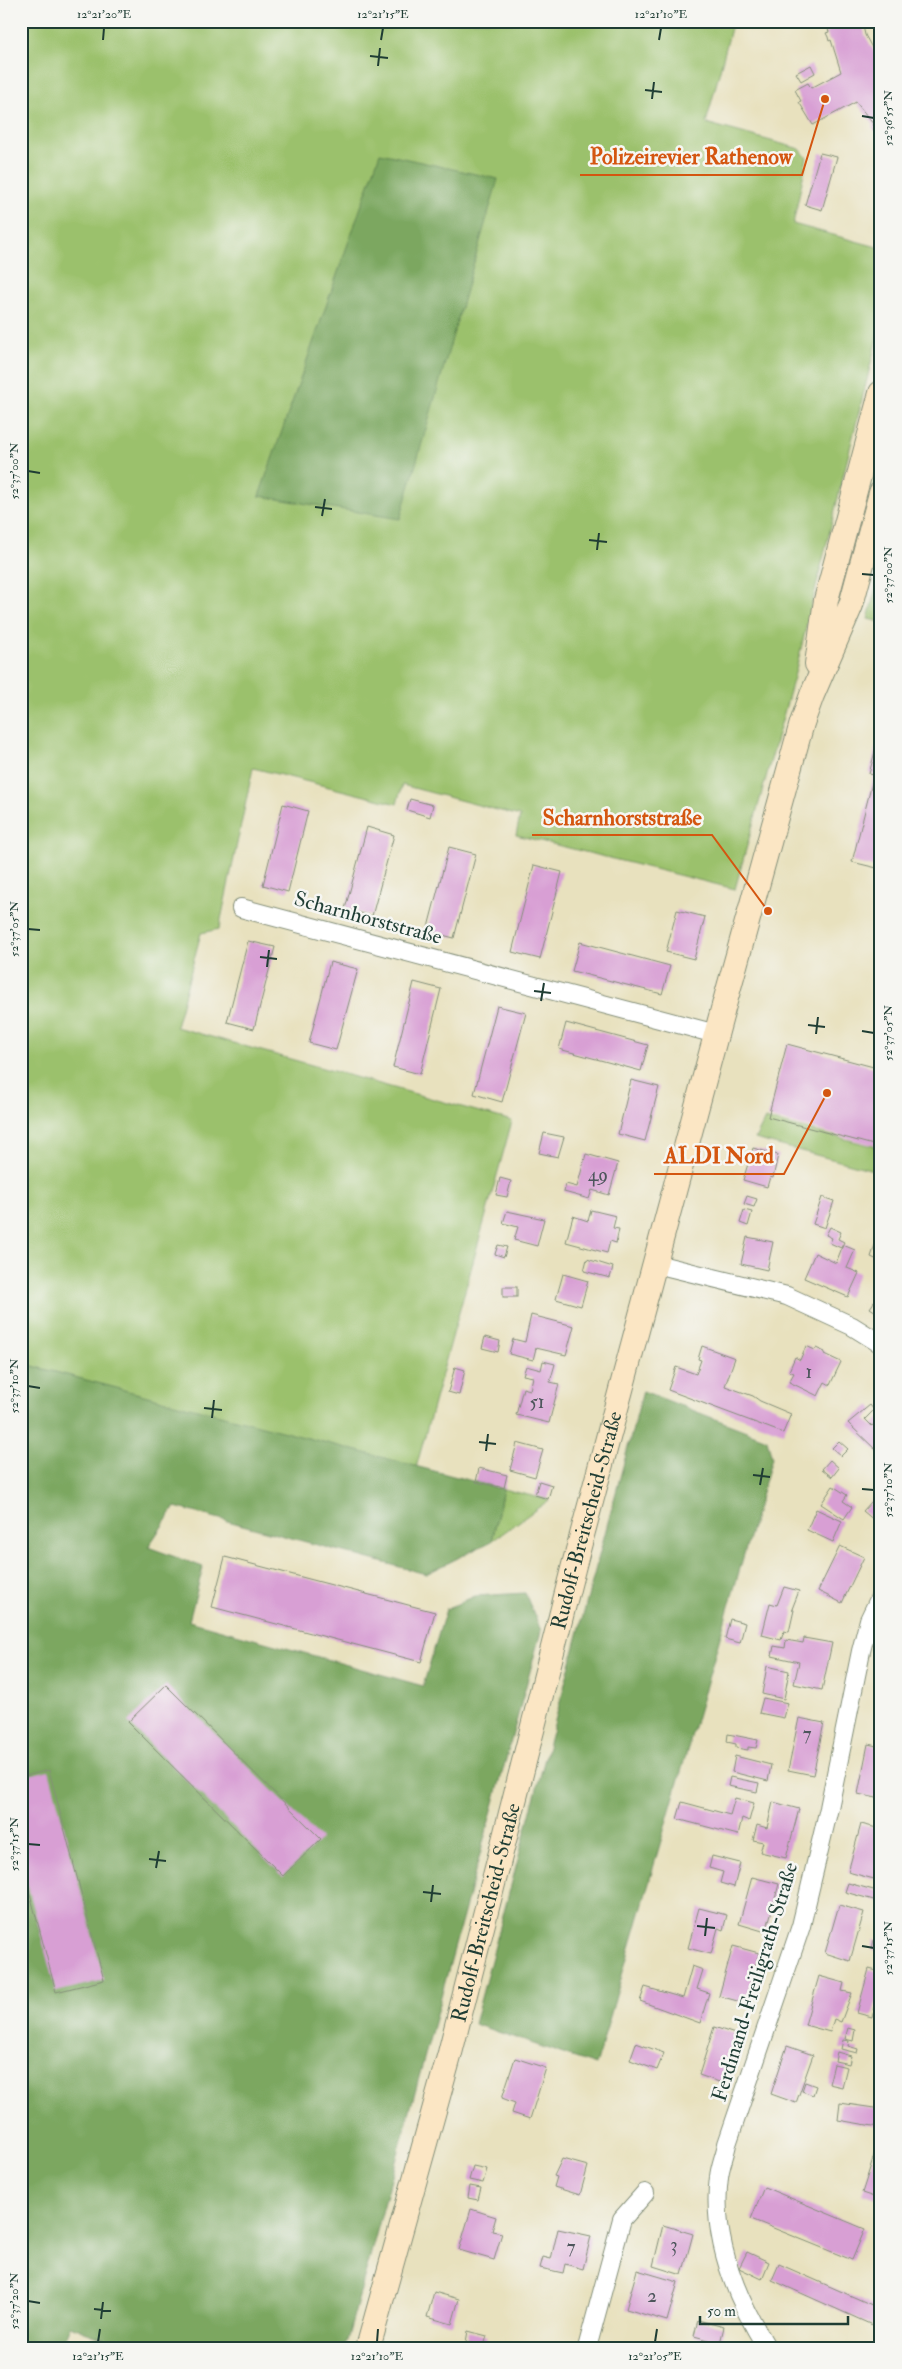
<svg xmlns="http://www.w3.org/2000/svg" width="902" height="2369" font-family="'IM FELL Double Pica',serif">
<rect width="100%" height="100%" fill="#f6f6f2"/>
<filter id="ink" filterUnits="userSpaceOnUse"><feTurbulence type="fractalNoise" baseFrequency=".02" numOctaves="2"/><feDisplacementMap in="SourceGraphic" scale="10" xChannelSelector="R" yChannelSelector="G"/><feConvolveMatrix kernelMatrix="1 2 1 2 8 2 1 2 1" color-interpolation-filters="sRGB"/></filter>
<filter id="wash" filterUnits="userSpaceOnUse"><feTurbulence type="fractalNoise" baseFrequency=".0096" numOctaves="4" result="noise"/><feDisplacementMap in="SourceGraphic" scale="20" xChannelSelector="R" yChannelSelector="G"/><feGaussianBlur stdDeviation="1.12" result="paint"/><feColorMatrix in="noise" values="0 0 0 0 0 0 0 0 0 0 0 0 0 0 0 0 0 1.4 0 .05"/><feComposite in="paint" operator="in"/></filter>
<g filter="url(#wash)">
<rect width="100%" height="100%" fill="#e8e1be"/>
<g fill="#9bc16c" stroke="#5d7f50">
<path d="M 21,21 L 733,21 L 706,123 L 800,149 L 807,158 L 793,224 L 881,248 L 881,322 L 794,677 L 735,889 L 516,835 L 520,816 L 402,785 L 397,804 L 253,768 L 219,929 L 201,933 L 176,1027 L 512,1121 L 416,1468 L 21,1363 Z"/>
<path d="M 881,567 L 881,622 L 868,619 Z"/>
<path d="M 765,1119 L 881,1148 L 881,1172 L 755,1139 Z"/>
<path d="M 503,1489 L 549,1500 L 492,1541 Z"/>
</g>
<g fill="#7ca760" stroke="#4e724a">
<path d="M 380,153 L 498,179 L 400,519 L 259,496 Z"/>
<path d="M 21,1363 L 503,1489 L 492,1541 L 426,1574 L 175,1507 L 148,1547 L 203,1567 L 189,1621 L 423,1686 L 446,1609 L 475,1596 L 525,1593 L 541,1631 L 345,2348 L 130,2348 L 70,2326 L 61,2348 L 21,2348 Z"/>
<path d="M 643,1391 L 767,1439 L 772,1458 L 596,2065 L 474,2024 Z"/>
</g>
<g id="blocks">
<g fill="#d89fd4">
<path d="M 825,21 L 862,21 L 865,35 L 876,55 L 881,53 L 881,135 L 878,135 L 872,127 L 874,125 L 856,102 L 813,125 L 799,102 L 801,101 L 795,90 L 808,83 L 811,88 L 841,72 L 831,40 L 829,41 L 828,37 L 826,33 L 829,32 Z"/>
<path d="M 811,65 L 815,73 L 801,81 L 796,73 Z"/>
<path d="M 820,153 L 837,157 L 822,210 L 805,205 Z"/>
<path d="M 877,744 L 881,745 L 881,869 L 852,862 L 874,775 L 869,774 Z"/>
<path d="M 410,799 L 433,805 L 430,817 L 407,810 Z"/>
<path d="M 283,804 L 308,811 L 288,892 L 263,885 Z"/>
<path d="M 367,827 L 394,835 L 372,916 L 345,909 Z"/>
<path d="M 449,847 L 476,854 L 454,938 L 427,931 Z"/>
<path d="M 534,865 L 562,872 L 540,959 L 512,952 Z"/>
<path d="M 677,910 L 705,917 L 694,959 L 666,952 Z"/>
<path d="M 248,941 L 275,947 L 254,1029 L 227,1022 Z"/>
<path d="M 580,942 L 670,966 L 662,994 L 572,971 Z"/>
<path d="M 330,962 L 358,969 L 336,1050 L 309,1043 Z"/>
<path d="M 414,982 L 441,989 L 420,1074 L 393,1067 Z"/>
<path d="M 497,1006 L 526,1013 L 502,1102 L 474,1094 Z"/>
<path d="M 566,1023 L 648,1045 L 641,1071 L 559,1049 Z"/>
<path d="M 787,1044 L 881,1069 L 881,1147 L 768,1117 Z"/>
<path d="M 631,1080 L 659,1087 L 645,1141 L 618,1134 Z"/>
<path d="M 544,1133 L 564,1137 L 558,1157 L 539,1153 Z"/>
<path d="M 753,1148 L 778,1155 L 773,1178 L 770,1177 L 767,1187 L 743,1180 Z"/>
<path d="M 586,1154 L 618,1163 L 609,1195 L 592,1190 L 589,1199 L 564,1192 L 566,1184 L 577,1187 Z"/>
<path d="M 500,1178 L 511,1181 L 507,1197 L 496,1195 Z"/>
<path d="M 747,1196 L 757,1199 L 754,1207 L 744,1204 Z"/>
<path d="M 822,1197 L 834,1201 L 825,1228 L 813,1224 Z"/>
<path d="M 591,1210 L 616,1216 L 613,1228 L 619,1229 L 616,1243 L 610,1241 L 607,1253 L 566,1242 L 573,1216 L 588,1221 Z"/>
<path d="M 744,1210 L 752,1212 L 748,1226 L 740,1223 Z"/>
<path d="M 507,1211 L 544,1219 L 537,1246 L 514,1240 L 518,1227 L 503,1223 Z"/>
<path d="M 830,1227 L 841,1232 L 838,1239 L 844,1242 L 841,1248 L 830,1243 L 832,1238 L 826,1235 Z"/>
<path d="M 747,1237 L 773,1242 L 767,1270 L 741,1264 Z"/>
<path d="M 498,1245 L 507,1247 L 504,1257 L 495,1254 Z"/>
<path d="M 843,1245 L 855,1250 L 847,1268 L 859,1273 L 848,1297 L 804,1278 L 815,1253 L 836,1263 Z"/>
<path d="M 875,1245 L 881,1247 L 880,1261 L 871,1257 Z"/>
<path d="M 587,1259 L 613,1267 L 610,1278 L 584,1271 Z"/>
<path d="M 563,1274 L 588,1281 L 581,1306 L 556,1299 Z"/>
<rect x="503" y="1287" width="14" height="10"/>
<path d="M 881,1292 L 881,1315 L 870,1308 Z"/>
<path d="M 531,1315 L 574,1326 L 566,1355 L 536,1348 L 533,1360 L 509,1354 L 513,1339 L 525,1342 Z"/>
<path d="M 485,1337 L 500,1341 L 498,1352 L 482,1348 Z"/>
<path d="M 702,1346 L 735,1358 L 725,1386 L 753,1396 L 760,1401 L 791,1414 L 783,1433 L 668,1390 L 676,1367 L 696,1374 L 701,1360 L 698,1359 Z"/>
<path d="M 806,1346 L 815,1350 L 816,1348 L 825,1352 L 824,1354 L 841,1362 L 830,1385 L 825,1382 L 818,1396 L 789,1382 L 794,1373 L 789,1371 L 795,1357 L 800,1360 Z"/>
<path d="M 543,1361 L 555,1364 L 550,1382 L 559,1384 L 549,1423 L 516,1415 L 523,1388 L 530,1390 L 533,1377 L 523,1375 L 526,1366 L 541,1370 Z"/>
<path d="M 455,1367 L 465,1370 L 459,1395 L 448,1392 Z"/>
<path d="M 870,1405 L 874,1410 L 865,1419 L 872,1426 L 881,1417 L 881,1455 L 848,1423 Z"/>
<path d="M 839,1441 L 848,1449 L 841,1456 L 832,1448 Z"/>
<path d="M 517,1443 L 543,1450 L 535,1477 L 510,1470 Z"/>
<path d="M 830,1460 L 839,1468 L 832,1477 L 822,1469 Z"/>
<path d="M 479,1468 L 507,1475 L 504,1488 L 476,1482 Z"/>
<path d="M 539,1481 L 552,1485 L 548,1499 L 535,1495 Z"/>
<path d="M 833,1486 L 847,1495 L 843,1501 L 852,1507 L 844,1519 L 821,1504 Z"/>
<path d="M 881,1491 L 881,1526 L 863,1511 Z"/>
<path d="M 816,1509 L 842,1521 L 833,1542 L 807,1530 Z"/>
<path d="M 840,1546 L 864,1557 L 842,1603 L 818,1591 Z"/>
<path d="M 225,1557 L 435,1612 L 421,1662 L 212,1607 Z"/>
<path d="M 784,1587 L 799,1591 L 792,1609 L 794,1610 L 789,1632 L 784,1631 L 781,1640 L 762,1635 L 770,1603 L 777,1605 Z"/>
<path d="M 730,1619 L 745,1623 L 740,1643 L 725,1639 Z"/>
<path d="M 804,1638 L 832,1643 L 822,1690 L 794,1684 L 799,1662 L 772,1656 L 774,1646 L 785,1648 L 786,1640 L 803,1643 Z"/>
<path d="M 767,1666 L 789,1671 L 784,1699 L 762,1694 Z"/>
<path d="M 166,1685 L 321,1839 L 283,1876 L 128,1722 Z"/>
<path d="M 763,1698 L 788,1703 L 784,1718 L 759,1713 Z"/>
<path d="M 799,1718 L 824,1723 L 813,1775 L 788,1770 Z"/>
<path d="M 728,1734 L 758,1740 L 756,1748 L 748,1747 L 748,1750 L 736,1748 L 736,1744 L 727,1742 Z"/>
<path d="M 868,1744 L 881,1747 L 881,1799 L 858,1794 Z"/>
<path d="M 735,1756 L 771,1765 L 768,1781 L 732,1772 Z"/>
<path d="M 49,1770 L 104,1980 L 56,1992 L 21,1860 L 21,1777 Z"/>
<path d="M 730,1777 L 759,1783 L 757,1792 L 728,1786 Z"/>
<path d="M 735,1798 L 754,1803 L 749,1821 L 742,1818 L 738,1835 L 677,1819 L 682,1802 L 730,1815 Z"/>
<path d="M 773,1802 L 799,1809 L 786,1858 L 760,1852 L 763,1842 L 753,1840 L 757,1825 L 767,1828 Z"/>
<path d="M 861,1824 L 881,1829 L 881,1871 L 877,1870 L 874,1879 L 848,1872 Z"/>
<path d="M 712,1856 L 740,1863 L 734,1887 L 720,1883 L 723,1872 L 709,1868 Z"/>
<path d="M 752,1877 L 779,1884 L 766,1932 L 739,1924 Z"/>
<path d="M 848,1883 L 881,1892 L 881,1902 L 845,1892 Z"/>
<path d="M 839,1905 L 864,1912 L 850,1961 L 825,1953 Z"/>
<path d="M 699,1908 L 727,1915 L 723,1930 L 718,1928 L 711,1954 L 688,1948 Z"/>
<path d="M 874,1940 L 881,1942 L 881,1952 L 872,1949 Z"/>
<path d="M 733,1946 L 759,1953 L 745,2003 L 719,1996 Z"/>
<path d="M 692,1966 L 703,1970 L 697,1989 L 709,1993 L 700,2023 L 640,2001 L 645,1987 L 683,1998 Z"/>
<path d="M 869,1969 L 881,1972 L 881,1987 L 872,2017 L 857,2013 Z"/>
<path d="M 819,1976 L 844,1983 L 842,1991 L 852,1993 L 841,2022 L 834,2019 L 830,2032 L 805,2025 Z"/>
<path d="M 714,2027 L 741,2036 L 725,2084 L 699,2075 Z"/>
<path d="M 848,2028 L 855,2030 L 853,2041 L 845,2039 Z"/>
<path d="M 843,2040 L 849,2041 L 848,2046 L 858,2049 L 857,2053 L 841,2049 Z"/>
<path d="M 636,2043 L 664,2053 L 657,2070 L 630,2060 Z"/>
<path d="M 787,2046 L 813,2055 L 796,2103 L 771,2094 Z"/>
<path d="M 837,2052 L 851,2056 L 849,2064 L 835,2061 Z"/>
<path d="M 515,2058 L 546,2068 L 530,2119 L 512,2113 L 515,2103 L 502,2098 Z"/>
<path d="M 834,2064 L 847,2067 L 842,2087 L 829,2084 Z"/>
<path d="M 805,2082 L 816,2086 L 813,2095 L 802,2091 Z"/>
<path d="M 840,2103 L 881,2109 L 879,2127 L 838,2120 Z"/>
<path d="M 879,2140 L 881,2141 L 880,2199 L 862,2193 Z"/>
<path d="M 562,2159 L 588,2166 L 580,2195 L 554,2187 L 557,2177 L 554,2176 Z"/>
<path d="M 473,2166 L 487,2169 L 483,2183 L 469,2180 Z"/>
<path d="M 470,2186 L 481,2188 L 478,2200 L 468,2198 Z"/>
<path d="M 764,2187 L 865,2229 L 852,2260 L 751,2219 Z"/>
<path d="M 471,2209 L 496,2217 L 492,2231 L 502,2233 L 494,2260 L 459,2250 Z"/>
<path d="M 663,2225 L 693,2234 L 682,2275 L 653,2266 Z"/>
<path d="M 558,2229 L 591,2236 L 583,2269 L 565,2264 L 563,2273 L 540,2268 L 543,2257 L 551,2259 Z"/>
<path d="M 747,2252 L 769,2262 L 762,2279 L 739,2268 Z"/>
<path d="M 779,2264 L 881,2309 L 881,2329 L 772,2280 Z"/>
<path d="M 637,2270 L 678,2282 L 667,2321 L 626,2309 Z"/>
<path d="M 434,2292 L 459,2299 L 452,2324 L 427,2317 Z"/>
<path d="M 698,2320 L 724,2327 L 720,2343 L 694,2336 Z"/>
<path d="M 468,2331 L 487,2336 L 484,2346 L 466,2342 Z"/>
<path d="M 98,2340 L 119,2347 L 119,2348 L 95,2348 Z"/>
<path d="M 700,2342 L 720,2347 L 720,2348 L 698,2348 Z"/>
</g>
</g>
</g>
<g filter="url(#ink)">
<use href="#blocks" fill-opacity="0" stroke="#848f79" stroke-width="1"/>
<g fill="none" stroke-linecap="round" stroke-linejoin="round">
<defs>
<g id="street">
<path d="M 241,908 L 716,1034"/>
<path d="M 656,1264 L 787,1296 L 852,1326 L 881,1344"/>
<path d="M 587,2348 L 622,2219 L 645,2193"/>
<path d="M 767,2348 C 736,2298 711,2238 719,2177 C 720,2166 725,2155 727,2144 L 801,1926 L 829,1808 L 861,1651 L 869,1620 L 881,1595"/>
</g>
<g id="secondary">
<path d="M 817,664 L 826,600 L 881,393"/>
<path id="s1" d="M 368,2348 L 450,2053 L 574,1565 L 723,1009 L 802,723 L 812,695 L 851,605 L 881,493"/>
</g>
</defs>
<use href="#street" stroke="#848f79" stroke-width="20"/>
<use href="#secondary" stroke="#848f79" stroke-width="26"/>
<use href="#street" stroke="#fff" stroke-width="18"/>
<use href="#secondary" stroke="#fbe6c4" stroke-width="24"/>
</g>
</g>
<path fill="none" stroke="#1f3d34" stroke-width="2" d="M 103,40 L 104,28M 381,40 L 383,28M 659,40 L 661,28M 370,56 L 388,58M 378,66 L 380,48M 645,90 L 662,92M 652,99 L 654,82M 862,116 L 874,118M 28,471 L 40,473M 315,507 L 332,509M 322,516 L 325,499M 589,540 L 607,542M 597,550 L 599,533M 862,574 L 874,575M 28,929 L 40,930M 260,957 L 277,959M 267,967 L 269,950M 534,991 L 551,993M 541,1001 L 544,983M 808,1025 L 825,1027M 862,1031 L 874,1033M 816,1034 L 818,1017M 28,1386 L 40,1388M 204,1408 L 222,1410M 212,1418 L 214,1400M 479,1442 L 496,1444M 486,1451 L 488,1434M 753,1475 L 770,1477M 760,1485 L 763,1468M 862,1489 L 874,1490M 28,1844 L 40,1845M 149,1859 L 166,1861M 156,1868 L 159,1851M 423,1892 L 441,1894M 431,1902 L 433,1885M 697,1926 L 715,1928M 705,1936 L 707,1918M 862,1946 L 874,1948M 28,2301 L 40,2303M 94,2309 L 111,2311M 101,2319 L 103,2302M 98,2342 L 100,2329M 377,2342 L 378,2329M 655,2342 L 657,2329"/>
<g text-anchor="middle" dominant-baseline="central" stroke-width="5" stroke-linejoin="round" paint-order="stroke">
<g font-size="19" fill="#4d565c">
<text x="598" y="1175">49</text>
<text x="809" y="1372">1</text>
<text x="537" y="1402">51</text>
<text x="807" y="1734">7</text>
<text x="674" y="2245">3</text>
<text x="571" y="2247">7</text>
<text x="652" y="2296">2</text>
</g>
<g font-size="21" fill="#1f3d34" stroke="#f6f6f2">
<text transform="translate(368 918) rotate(15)">Scharnhorststraße</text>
<text stroke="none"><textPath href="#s1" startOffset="856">Rudolf-Breitscheid-Straße</textPath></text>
<text stroke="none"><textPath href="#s1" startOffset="451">Rudolf-Breitscheid-Straße</textPath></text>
<text transform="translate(755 1982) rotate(-73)">Ferdinand-Freiligrath-Straße</text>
</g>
</g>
<path fill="none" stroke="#d45610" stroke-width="2" d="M825 99L802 175H580M768 911L712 835H532M827 1093L784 1174H654"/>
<g fill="#d45610" stroke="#f6f6f2" stroke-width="2">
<circle cx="825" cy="99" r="5"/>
<circle cx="768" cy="911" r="5"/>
<circle cx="827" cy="1093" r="5"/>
</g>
<g font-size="22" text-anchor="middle" font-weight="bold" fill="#d45610" stroke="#f6f6f2" stroke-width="5" stroke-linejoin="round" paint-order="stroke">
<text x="691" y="164">Polizeirevier Rathenow</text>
<text x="622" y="825">Scharnhorststraße</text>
<text x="719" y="1163">ALDI Nord</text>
</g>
<rect width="902" height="2369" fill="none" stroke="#f6f6f2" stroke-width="55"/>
<path d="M700 2316v8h148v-8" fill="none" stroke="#1f3d34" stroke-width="2.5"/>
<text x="707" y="2316" font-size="15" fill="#1f3d34" stroke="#f6f6f2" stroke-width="4" paint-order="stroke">50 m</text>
<rect x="28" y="28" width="846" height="2314" fill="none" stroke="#1f3d34" stroke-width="2"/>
<g font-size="12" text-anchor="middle" fill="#1f3d34">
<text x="104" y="18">12°21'20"E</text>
<text x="383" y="18">12°21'15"E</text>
<text x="661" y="18">12°21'10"E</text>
<text transform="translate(888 118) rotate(-90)" y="4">52°36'55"N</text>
<text transform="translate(14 471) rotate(-90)" y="4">52°37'00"N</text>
<text transform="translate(888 575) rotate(-90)" y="4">52°37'00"N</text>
<text transform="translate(14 929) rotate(-90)" y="4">52°37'05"N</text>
<text transform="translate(888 1033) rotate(-90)" y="4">52°37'05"N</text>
<text transform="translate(14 1386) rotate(-90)" y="4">52°37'10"N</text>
<text transform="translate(888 1490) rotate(-90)" y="4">52°37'10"N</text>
<text transform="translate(14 1844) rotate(-90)" y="4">52°37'15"N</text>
<text transform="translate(888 1948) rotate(-90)" y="4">52°37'15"N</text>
<text transform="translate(14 2301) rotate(-90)" y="4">52°37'20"N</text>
<text x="98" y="2360">12°21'15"E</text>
<text x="377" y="2360">12°21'10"E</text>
<text x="655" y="2360">12°21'05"E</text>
</g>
</svg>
